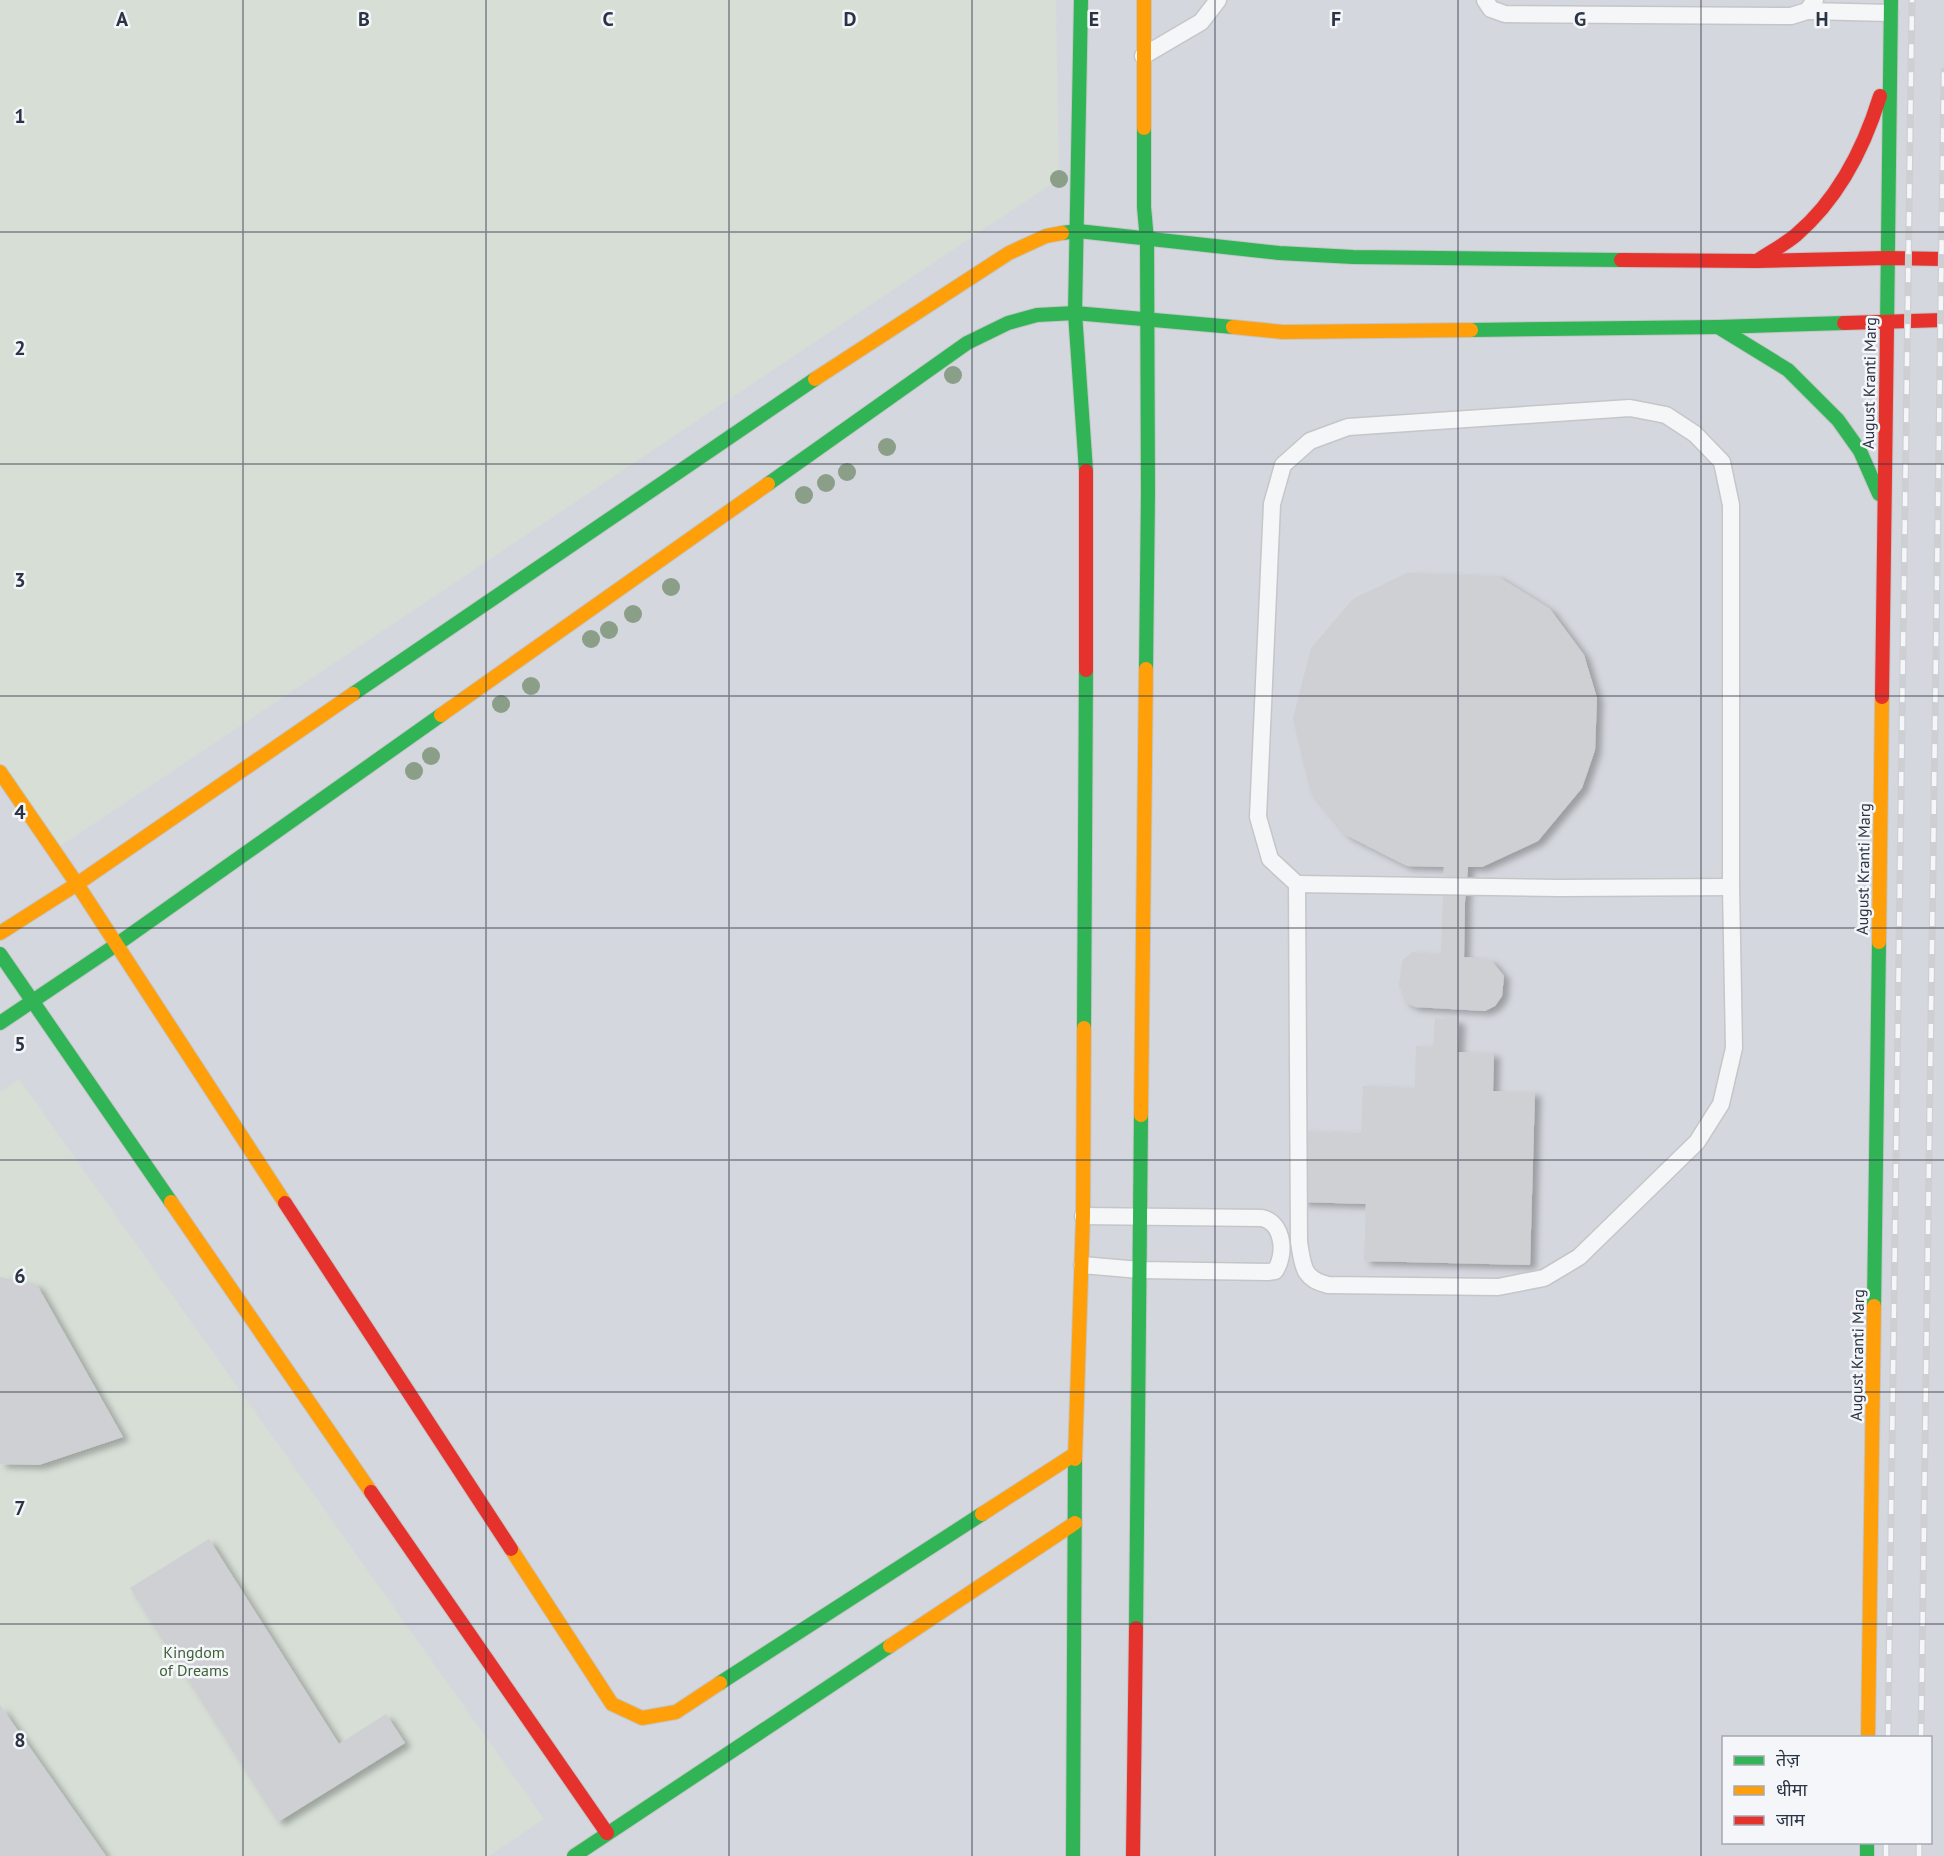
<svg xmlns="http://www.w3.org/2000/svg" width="1944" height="1856" font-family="'PT Sans','Noto Sans Devanagari',sans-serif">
<defs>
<filter id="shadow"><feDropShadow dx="6" dy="4" stdDeviation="3" flood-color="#0004"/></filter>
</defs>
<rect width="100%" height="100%" fill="#e6e8ea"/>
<path fill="#d4d7dd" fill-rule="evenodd" d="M 0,0 L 1944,0 L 1944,1856 L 0,1856 ZM 1724,1738 L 1930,1738 L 1930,1842 L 1724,1842 Z"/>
<g fill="#d6ded6">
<path d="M 0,0 L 1056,0 L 1059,179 L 53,851 L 0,775 Z"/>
<path d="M 19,1079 L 544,1819 L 489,1856 L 0,1856 L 0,1092 Z"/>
</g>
<g fill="#ced0d3" filter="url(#shadow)">
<path d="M 1407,573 L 1497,576 L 1550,609 L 1584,655 L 1597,698 L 1595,750 L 1582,788 L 1538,841 L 1482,867 L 1468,867 L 1465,902 L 1464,957 L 1491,960 L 1504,976 L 1502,996 L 1495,1006 L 1485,1011 L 1415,1007 L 1405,1002 L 1399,985 L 1402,961 L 1412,952 L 1441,955 L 1444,867 L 1407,866 L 1346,835 L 1310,790 L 1293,719 L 1311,648 L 1353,599 Z"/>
<path d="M 1435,1018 L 1459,1020 L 1458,1052 L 1494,1053 L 1493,1091 L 1535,1092 L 1530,1265 L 1364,1261 L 1366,1204 L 1301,1202 L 1303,1131 L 1361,1133 L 1363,1086 L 1415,1088 L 1416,1046 L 1433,1047 Z"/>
<path d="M 0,1277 L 37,1285 L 123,1437 L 39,1465 L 0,1464 Z"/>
<path d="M 209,1539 L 339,1744 L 386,1714 L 405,1743 L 278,1822 L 130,1588 Z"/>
<path d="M 0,1705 L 106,1856 L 0,1856 Z"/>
</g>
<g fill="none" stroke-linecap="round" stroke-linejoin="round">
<defs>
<g id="lane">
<path d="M 1485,0 L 1491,9 L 1505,14 L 1791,16 L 1807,11 L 1815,0"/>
<path d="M 1807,11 L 1890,13"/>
<path d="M 1143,56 L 1201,22 L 1218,0"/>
<path d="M 1630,408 L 1666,415 L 1695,434 L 1722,462 L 1731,505 L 1731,887 L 1734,1048 L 1721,1104 L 1697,1142 L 1579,1257 L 1544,1278 L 1498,1287 L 1328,1285 C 1302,1279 1303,1265 1299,1242 L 1297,884 L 1270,859 L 1258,817 L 1272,504 L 1283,465 L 1310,441 L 1348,427 Z"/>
<path d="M 1297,884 L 1559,888 L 1731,887"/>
<path d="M 1082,1265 L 1140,1270 L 1268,1272 L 1275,1271 C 1286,1255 1284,1223 1262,1218 L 1083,1216"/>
</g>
<g id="fast">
<path d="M 1081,0 L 1075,313 L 1086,471"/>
<path d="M 1144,128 L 1144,207 L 1147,240 L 1148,493 L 1146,669"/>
<path d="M 1062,233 L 1078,231 L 1279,253 L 1353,257 L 1621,260"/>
<path d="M 1718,327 L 1788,370 L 1838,420 L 1860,451 L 1879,494"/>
<path d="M 1887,327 L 1891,0"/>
<path d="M 1471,330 L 1718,327 L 1844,323"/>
<path d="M 768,484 L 967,343 L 1008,323 L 1037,315 L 1075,313 L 1233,327"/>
<path d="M 353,694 L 815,379"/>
<path d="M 0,954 L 171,1202"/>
<path d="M 0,1023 L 116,945 L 441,715"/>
<path d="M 1084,1028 L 1086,670"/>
<path d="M 1874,1306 L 1879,942"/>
<path d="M 1136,1628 L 1141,1115"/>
<path d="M 720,1683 L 982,1514"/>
<path d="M 1867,1842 L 1867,1856"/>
<path d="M 574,1856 L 890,1646"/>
<path d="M 1073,1856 L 1075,1459"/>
</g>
<g id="slow">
<path d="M 1144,0 L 1144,128"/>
<path d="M 1233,327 L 1283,332 L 1471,330"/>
<path d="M 815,379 L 1009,253 L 1046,236 L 1062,233"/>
<path d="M 441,715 L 768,484"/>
<path d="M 0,772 L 77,884 L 285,1203"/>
<path d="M 0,933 L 77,884 L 353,694"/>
<path d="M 1879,942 L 1882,697"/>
<path d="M 1141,1115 L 1146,669"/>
<path d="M 171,1202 L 371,1492"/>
<path d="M 1075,1459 L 1083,1216 L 1084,1028"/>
<path d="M 982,1514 L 1075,1454"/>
<path d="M 511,1549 L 612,1704 L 642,1718 L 676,1712 L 720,1683"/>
<path d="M 890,1646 L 1075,1523"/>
<path d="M 1868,1738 L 1874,1306"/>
</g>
<g id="jam">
<path d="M 1621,260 L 1757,261 L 1887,258 L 1944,259"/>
<path d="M 1757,261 C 1770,252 1784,245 1796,235 C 1838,199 1864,148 1880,96"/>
<path d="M 1844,323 L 1944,320"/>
<path d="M 1086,471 L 1086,670"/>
<path d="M 1882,697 L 1887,327"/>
<path d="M 285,1203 L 511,1549"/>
<path d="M 371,1492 L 607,1833"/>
<path d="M 1133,1856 L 1136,1628"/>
</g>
</defs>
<use href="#lane" stroke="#c4c6c8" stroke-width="19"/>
<use href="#fast" stroke="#c4c6c8" stroke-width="16"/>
<use href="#slow" stroke="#c4c6c8" stroke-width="16"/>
<use href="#jam" stroke="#c4c6c8" stroke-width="16"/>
<use href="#lane" stroke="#f5f6f7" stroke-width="16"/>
<use href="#fast" stroke="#30b455" stroke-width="14"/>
<use href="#slow" stroke="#ff9f0a" stroke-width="14"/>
<use href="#jam" stroke="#e5322d" stroke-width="14"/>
<defs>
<g id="rail">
<path d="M 1888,1738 L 1912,0"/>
<path d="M 1921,1738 L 1944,71"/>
<path d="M 1886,1856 L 1886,1842"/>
<path d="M 1919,1856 L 1919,1842"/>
</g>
</defs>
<use href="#rail" stroke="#cecfd2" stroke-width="7"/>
<use href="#rail" stroke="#f4f6f9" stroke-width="4.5" stroke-dasharray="14" stroke-linecap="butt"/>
</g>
<g fill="#8a9e88">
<circle cx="1059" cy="179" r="9"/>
<circle cx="953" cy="375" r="9"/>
<circle cx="887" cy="447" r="9"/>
<circle cx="847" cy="472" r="9"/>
<circle cx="826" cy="483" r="9"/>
<circle cx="804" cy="495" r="9"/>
<circle cx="671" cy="587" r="9"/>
<circle cx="633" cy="614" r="9"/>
<circle cx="609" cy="630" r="9"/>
<circle cx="591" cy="639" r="9"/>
<circle cx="531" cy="686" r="9"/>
<circle cx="501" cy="704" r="9"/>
<circle cx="431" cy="756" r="9"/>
<circle cx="414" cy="771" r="9"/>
</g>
<path fill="none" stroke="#2b3445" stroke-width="1.5" stroke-opacity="0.55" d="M 243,0 L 243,1856M 486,0 L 486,1856M 729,0 L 729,1856M 972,0 L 972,1856M 1215,0 L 1215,1856M 1458,0 L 1458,1856M 1701,0 L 1701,1856M 0,232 L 1944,232M 0,464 L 1944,464M 0,696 L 1944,696M 0,928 L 1944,928M 0,1160 L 1944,1160M 0,1392 L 1944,1392M 0,1624 L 1944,1624"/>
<g text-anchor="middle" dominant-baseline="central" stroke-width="5" stroke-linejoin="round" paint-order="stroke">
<g font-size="16" fill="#2b3445" stroke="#f4f6f9">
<text transform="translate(1869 383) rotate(-89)">August Kranti Marg</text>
<text transform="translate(1863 869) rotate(-89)">August Kranti Marg</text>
<text transform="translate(1857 1355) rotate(-89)">August Kranti Marg</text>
</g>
<g font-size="16" fill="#3f6138" stroke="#f4f6f9">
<text x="194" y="1652">Kingdom<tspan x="194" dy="18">of Dreams</tspan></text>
</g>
</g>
<g font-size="20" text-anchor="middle" font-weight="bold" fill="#2b3445" stroke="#f4f6f9" stroke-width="5" stroke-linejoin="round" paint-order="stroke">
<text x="122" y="26">A</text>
<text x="364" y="26">B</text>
<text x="608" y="26">C</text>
<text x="850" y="26">D</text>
<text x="1094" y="26">E</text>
<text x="1336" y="26">F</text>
<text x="1580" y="26">G</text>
<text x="1822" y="26">H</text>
<text x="20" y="123">1</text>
<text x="20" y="355">2</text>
<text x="20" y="587">3</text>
<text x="20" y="819">4</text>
<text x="20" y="1051">5</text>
<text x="20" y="1283">6</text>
<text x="20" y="1515">7</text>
<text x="20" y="1747">8</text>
</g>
<rect x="1722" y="1736" width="210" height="108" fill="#f4f6f9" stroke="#a4a8b1" stroke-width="1.5"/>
<rect x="1734" y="1756" width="30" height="9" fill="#30b455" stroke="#a4a8b1" stroke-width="1.5"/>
<text x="1776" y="1766" font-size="18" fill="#2b3445">तेज़</text>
<rect x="1734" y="1786" width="30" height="9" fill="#ff9f0a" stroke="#a4a8b1" stroke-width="1.5"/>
<text x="1776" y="1796" font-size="18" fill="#2b3445">धीमा</text>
<rect x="1734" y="1816" width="30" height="9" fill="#e5322d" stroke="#a4a8b1" stroke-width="1.5"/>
<text x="1776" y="1826" font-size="18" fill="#2b3445">जाम</text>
</svg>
